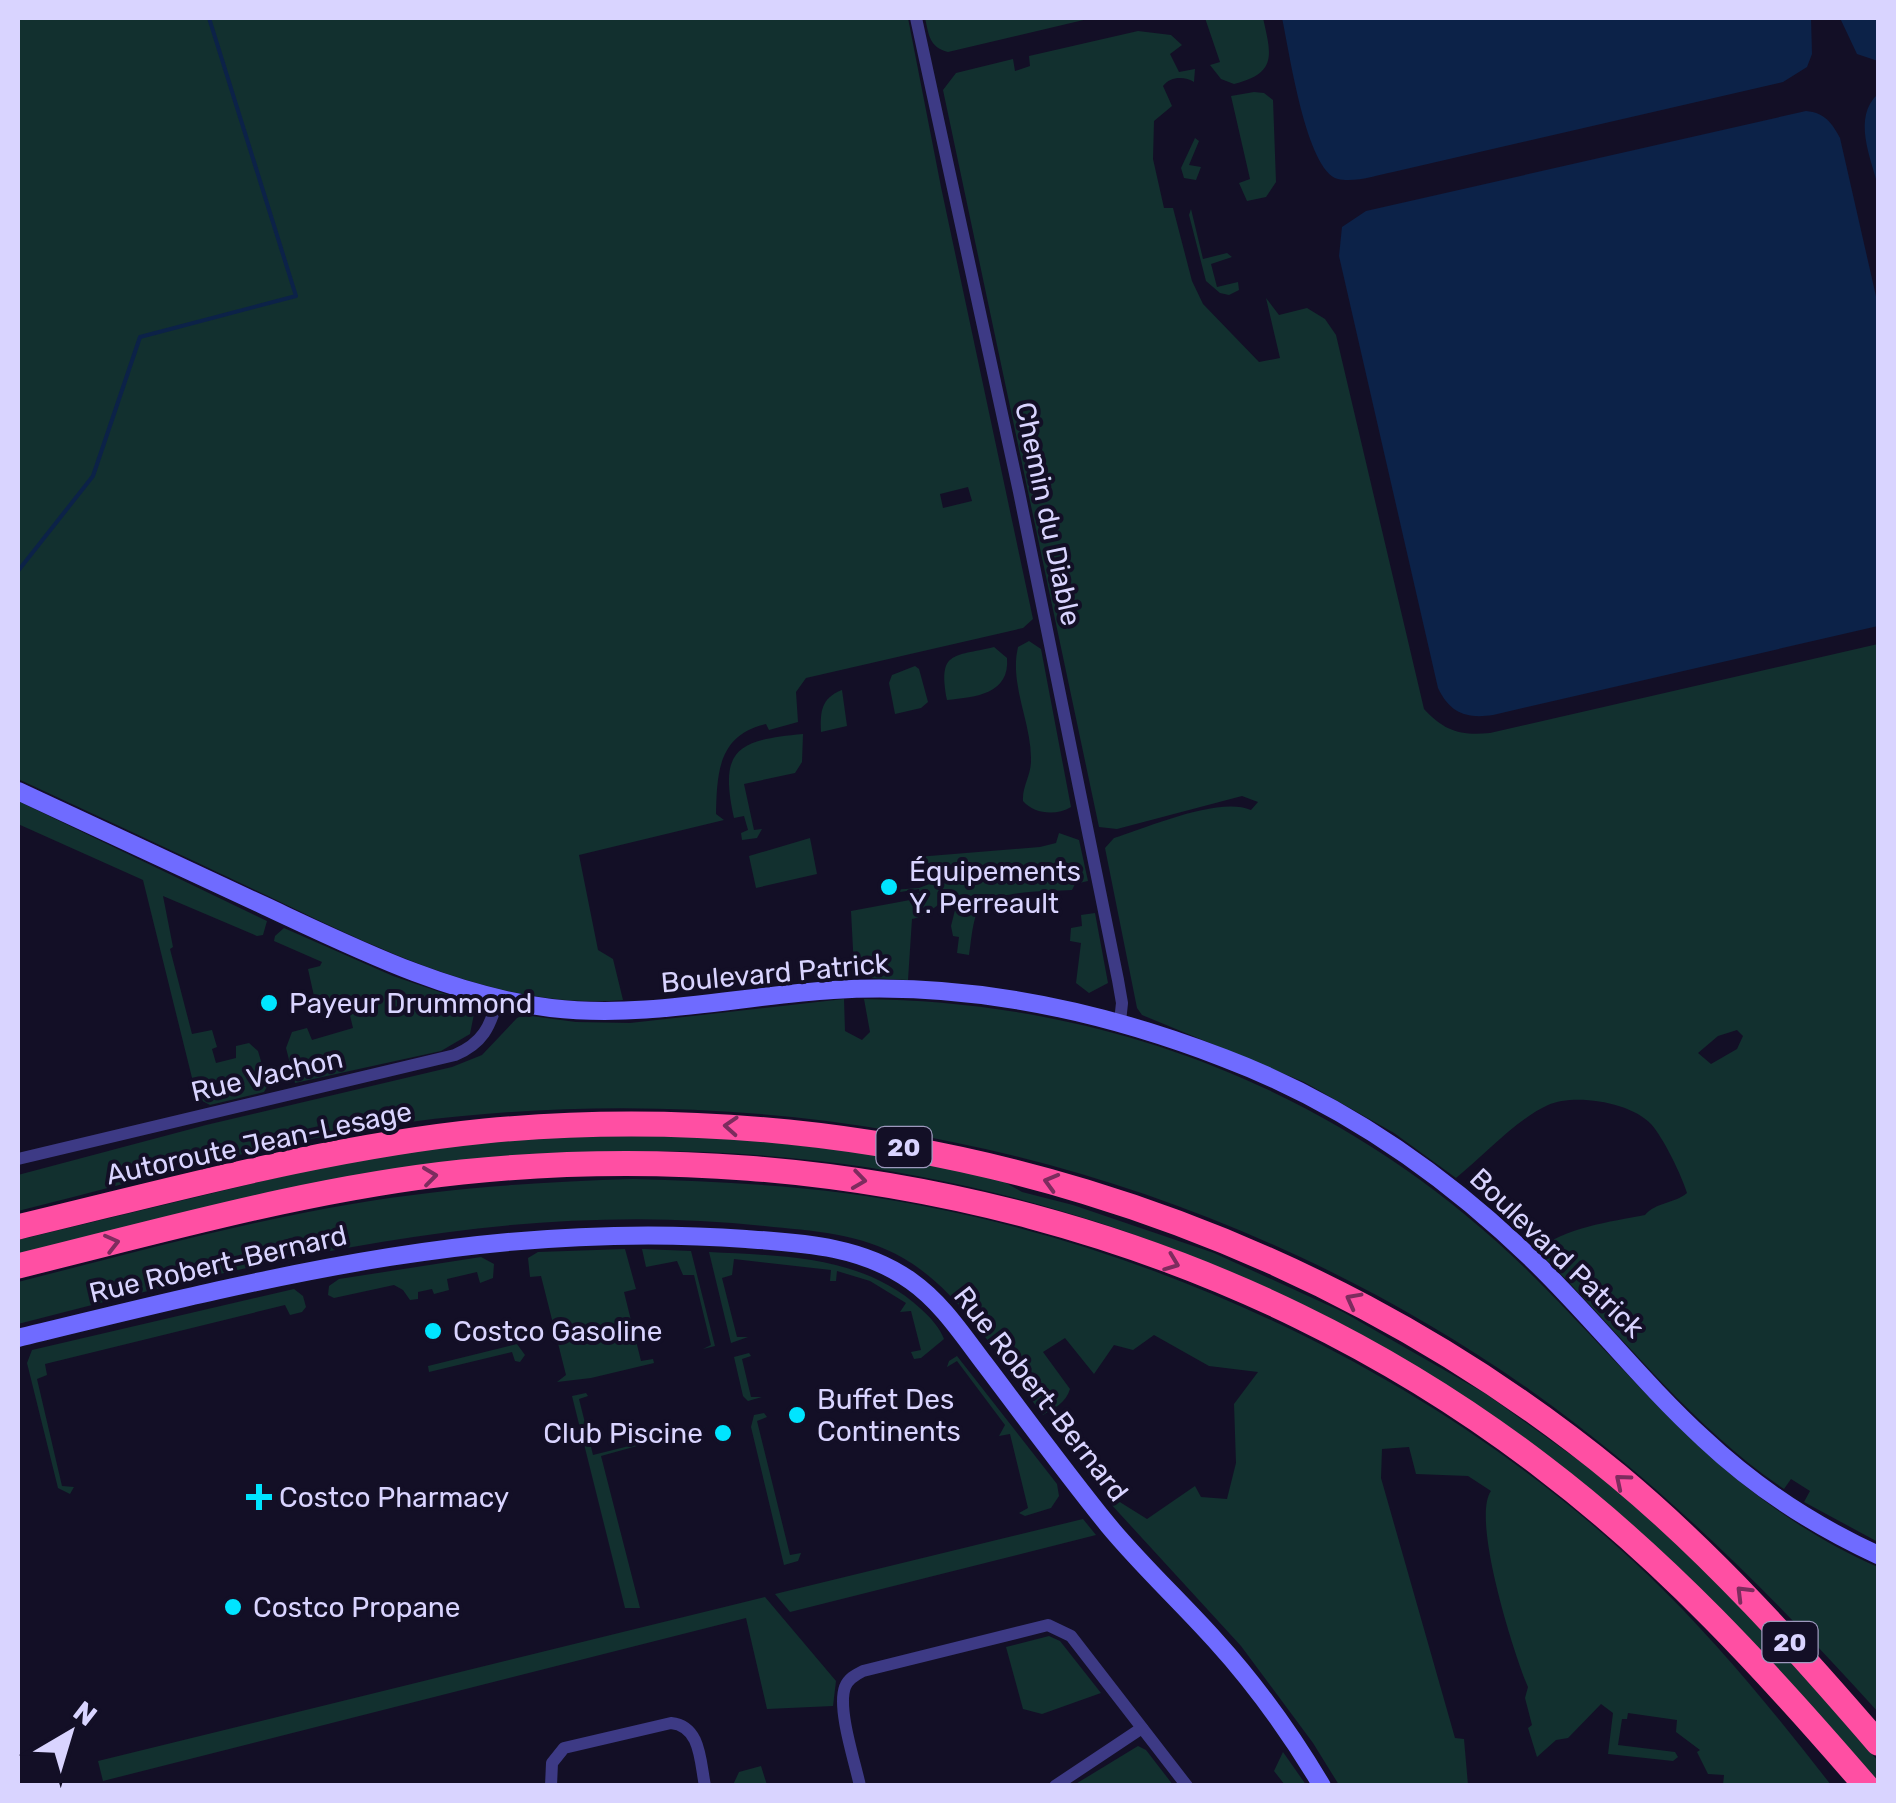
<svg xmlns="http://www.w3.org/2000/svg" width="1896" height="1803" font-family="Rubik,sans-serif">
<rect width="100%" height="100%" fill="#130f26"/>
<g fill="#12302f" fill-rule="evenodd">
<path d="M 18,18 L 908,18 L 941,187 L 1033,619 L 1023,628 L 806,678 L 796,692 L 798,722 L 769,730 L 766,724 C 718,735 717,773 716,814 L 724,820 L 579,855 L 598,950 L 613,959 L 623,1000 C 495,1011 365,942 253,889 C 175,852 96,815 18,779 ZM 968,487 L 972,501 L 943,508 L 940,494 Z"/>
<path d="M 925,18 L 1092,18 L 948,52 C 929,47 929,35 925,18 Z"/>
<path d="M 1205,18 L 1263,18 C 1271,54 1278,73 1234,84 L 1221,79 L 1210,65 L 1220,62 Z"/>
<path d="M 1138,31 L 1171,35 L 1182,45 L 1170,54 L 1179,72 L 1195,69 L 1194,82 C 1185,76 1170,76 1163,86 L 1172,106 L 1154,121 L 1153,159 L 1164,208 L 1173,208 L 1192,281 L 1203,304 L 1259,362 L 1280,358 L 1266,298 L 1279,315 L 1307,308 L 1325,319 L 1336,335 L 1424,709 C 1444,731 1461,736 1490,733 L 1878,644 L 1878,1542 L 1804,1502 L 1810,1491 L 1791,1479 L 1784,1489 C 1689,1425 1619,1331 1538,1251 C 1563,1227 1611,1222 1645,1215 C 1656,1202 1674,1204 1687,1193 C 1682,1176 1663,1137 1651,1124 C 1631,1102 1574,1093 1548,1105 C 1517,1119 1483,1156 1456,1178 L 1394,1133 L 1304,1082 L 1142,1015 L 1137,1008 L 1105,848 L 1114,838 C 1149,827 1219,796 1251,810 L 1258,802 L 1242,796 L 1117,829 L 1099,827 L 943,90 L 956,73 L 1013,59 L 1015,71 L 1030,66 L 1029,56 ZM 1737,1030 L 1743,1036 L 1737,1049 L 1711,1064 L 1698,1053 L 1718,1036 Z"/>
<path d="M 1254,92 L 1264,93 L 1273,100 L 1276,182 L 1266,197 L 1247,201 L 1239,183 L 1250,179 L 1231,96 Z"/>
<path d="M 1195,138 L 1199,141 L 1189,165 L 1201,167 L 1196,180 L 1184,178 L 1181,168 Z"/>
<path d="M 1191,209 L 1203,259 L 1227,253 L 1232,257 L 1211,264 L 1217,287 L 1238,282 L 1239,290 L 1229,295 L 1220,293 L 1206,281 L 1189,215 Z"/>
<path d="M 1029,641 L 1041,649 L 1071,807 C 1056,816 1034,814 1023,801 C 1022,787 1031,775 1031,761 C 1032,723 1009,685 1018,647 Z"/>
<path d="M 994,647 L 1007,658 C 1010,694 976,697 947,700 C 938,651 952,657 994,647 Z"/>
<path d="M 915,666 L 919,669 L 928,702 L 921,708 L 895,714 L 889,683 L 892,675 Z"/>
<path d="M 842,690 L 847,726 L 821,732 C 820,712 821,698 842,690 Z"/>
<path d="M 803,734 L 802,762 L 795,773 L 744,784 L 754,830 L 762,829 L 757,838 L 742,840 L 741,833 L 748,830 L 744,816 L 734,818 C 719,750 736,740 803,734 Z"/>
<path d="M 18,801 L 267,921 L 263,935 L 257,936 L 163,896 L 173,947 L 170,949 L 192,1034 L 212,1030 L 217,1047 L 212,1049 L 216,1063 L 236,1058 L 236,1046 L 249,1043 L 258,1051 L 268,1085 L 264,1092 L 210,1105 L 197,1098 L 143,880 L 18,824 Z"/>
<path d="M 1059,833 L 1079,840 L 1088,881 L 1075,884 L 1072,890 C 1049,892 985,888 976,915 C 972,927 971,942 969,955 L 957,953 L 959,937 L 953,936 L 951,926 L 957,902 L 954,897 C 937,901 930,916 912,919 L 908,980 L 869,978 L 854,968 L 851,911 L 910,900 L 913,894 L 920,893 L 919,889 L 894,893 L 892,890 L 919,888 L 932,883 L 929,866 L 918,867 L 917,857 L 1040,847 L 1056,843 Z"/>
<path d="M 810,838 L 817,874 L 756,888 L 749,856 Z"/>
<path d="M 1095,913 L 1108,983 L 1089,993 L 1076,983 L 1081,943 L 1070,941 L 1071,928 L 1082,926 L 1081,915 Z"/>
<path d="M 284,928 L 393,976 L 463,1000 L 474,1014 L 470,1034 L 441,1051 L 295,1083 L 286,1048 L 292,1032 L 307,1028 L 312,1040 L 353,1028 L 348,1007 L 318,1014 L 308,969 L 320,966 L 322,962 L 274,941 L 275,936 Z"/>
<path d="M 844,999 L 845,1031 L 862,1040 L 870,1032 L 864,999 C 1125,1002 1362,1101 1544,1287 C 1652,1396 1732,1503 1878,1567 L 1878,1712 C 1772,1595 1660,1482 1530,1390 C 1206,1162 802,1071 410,1122 C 278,1140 147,1179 18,1211 L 18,1175 L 206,1125 L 452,1067 L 482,1055 L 517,1018 L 524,1015 L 576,1022 L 630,1023 Z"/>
<path d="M 594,1135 L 705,1135 L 893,1156 L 1001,1180 L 1022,1192 L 1073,1205 L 1214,1253 L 1343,1312 L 1486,1394 L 1606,1480 L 1704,1569 L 1792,1661 L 1878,1761 L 1878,1784 C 1788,1677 1695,1575 1587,1486 C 1375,1313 1092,1192 819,1161 C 702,1147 583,1149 466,1160 C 313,1176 166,1220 18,1256 L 18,1240 L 346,1161 L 486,1142 Z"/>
<path d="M 633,1179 C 703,1181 774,1184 844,1193 C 1134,1231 1436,1372 1647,1574 C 1715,1639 1774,1712 1831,1785 L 1723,1785 L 1724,1775 L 1708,1774 L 1697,1752 L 1700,1750 L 1676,1732 L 1677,1720 L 1628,1713 L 1627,1719 L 1622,1719 L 1618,1745 L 1675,1752 L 1678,1757 L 1673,1761 L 1608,1754 L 1613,1713 L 1601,1704 L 1568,1738 L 1556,1740 L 1537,1757 L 1528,1728 L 1532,1725 L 1525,1698 L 1528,1687 C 1514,1654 1471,1519 1491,1491 L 1468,1476 L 1416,1474 L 1409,1447 L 1382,1449 L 1381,1478 L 1455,1738 L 1464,1739 L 1468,1785 L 1339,1785 L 1313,1743 L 1241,1646 L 1109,1502 L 1115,1499 L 1147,1519 L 1195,1486 L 1201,1497 L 1227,1499 L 1236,1463 L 1234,1404 L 1258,1372 L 1209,1366 L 1154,1335 L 1133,1350 L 1114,1345 L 1094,1374 L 1065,1338 L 1043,1352 L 1070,1389 C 1066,1403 1054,1408 1043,1415 C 1002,1363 961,1291 903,1258 C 860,1233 813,1231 764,1226 C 511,1198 261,1261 18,1324 L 18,1282 C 128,1254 239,1223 352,1204 C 445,1188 538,1182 633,1179 Z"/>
<path d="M 625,1249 L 636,1289 L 624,1292 L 641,1361 L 653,1359 L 654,1363 L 591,1378 L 557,1382 L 566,1375 L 541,1276 L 530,1277 L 528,1258 L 538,1252 Z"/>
<path d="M 642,1249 L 691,1251 L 715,1346 L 703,1349 L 711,1345 L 694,1275 L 683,1275 L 677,1261 L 646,1267 Z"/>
<path d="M 709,1252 C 783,1256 863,1255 921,1309 C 930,1317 940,1328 944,1339 L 921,1358 L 914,1359 L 911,1352 L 921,1350 L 911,1311 L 900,1312 L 906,1303 L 870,1281 L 837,1271 L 836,1281 L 830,1281 L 831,1270 L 734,1259 L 732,1275 L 722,1278 L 737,1337 L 748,1337 L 731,1343 Z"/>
<path d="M 481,1257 L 494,1264 L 493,1278 L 480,1283 L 477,1272 L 447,1279 L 449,1290 L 434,1294 L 432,1289 L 418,1292 L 418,1299 L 410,1300 L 403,1290 L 394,1285 L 334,1298 L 328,1295 L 329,1286 L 339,1279 Z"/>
<path d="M 294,1289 L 303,1296 L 306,1307 L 302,1312 L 290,1315 L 285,1305 L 45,1364 L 47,1375 L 37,1379 L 62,1486 L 74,1487 L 70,1494 L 58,1488 L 27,1363 L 32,1350 Z"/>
<path d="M 517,1344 L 525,1355 L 520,1362 L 515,1361 L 512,1352 L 429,1372 L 428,1366 Z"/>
<path d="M 749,1353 L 751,1356 L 742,1359 L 751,1397 L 762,1397 L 748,1401 L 743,1396 L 734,1357 Z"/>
<path d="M 957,1356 L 1057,1484 L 1059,1496 L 1051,1508 L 1025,1516 L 1019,1513 L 1028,1508 L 1010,1434 L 999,1436 L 1005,1425 L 957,1361 L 947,1367 L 949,1361 Z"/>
<path d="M 586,1393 L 588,1396 L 579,1399 L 593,1455 L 709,1426 L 601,1456 L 640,1608 L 625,1608 L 572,1396 Z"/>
<path d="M 764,1413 L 767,1417 L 757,1421 L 790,1555 L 801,1553 L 798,1561 L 784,1565 L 751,1427 L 754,1415 Z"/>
<path d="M 1083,1519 L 1096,1535 L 790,1612 L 775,1594 Z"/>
<path d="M 765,1597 L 836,1681 L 833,1706 L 767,1709 L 746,1618 L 103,1781 L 98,1761 Z"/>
<path d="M 1049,1636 L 1060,1641 L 1101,1693 L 1042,1714 L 1023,1709 L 1006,1647 Z"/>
<path d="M 1138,1746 L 1146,1750 L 1173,1785 L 1074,1785 Z"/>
<path d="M 1283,1752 L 1304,1782 L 1306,1785 L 1285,1785 L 1274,1771 Z"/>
<path d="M 761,1766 L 767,1785 L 733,1785 L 739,1772 Z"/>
</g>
<g fill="#0c2248">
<path d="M 1282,18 L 1811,18 L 1812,54 L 1807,67 L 1783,82 L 1393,172 C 1378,175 1354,183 1338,179 C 1306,171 1289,49 1282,18 Z"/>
<path d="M 1840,18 L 1878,18 L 1878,61 L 1857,54 Z"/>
<path d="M 1878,94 L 1878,186 C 1871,158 1852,117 1878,94 Z"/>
<path d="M 1806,111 C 1825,113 1831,122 1840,138 L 1878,305 L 1878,626 L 1493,715 C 1466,719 1450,713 1438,688 L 1339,256 L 1342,227 L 1366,211 Z"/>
</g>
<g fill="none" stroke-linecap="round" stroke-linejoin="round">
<path stroke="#0c2248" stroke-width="4" d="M 18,571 L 93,476 L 140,337 L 296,296 L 209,18"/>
<g stroke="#3d3a85" stroke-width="12">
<path d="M 916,18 L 1019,492 L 1118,980 L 1122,1003 L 1120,1022"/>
<path d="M 18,1159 L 455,1055 C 483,1043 490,1027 498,999"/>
<path d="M 551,1786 L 552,1763 L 564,1748 L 671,1723 C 701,1726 700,1761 705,1786"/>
<path d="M 860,1786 C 855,1762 837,1709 845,1687 C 848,1679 855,1675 863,1671 L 1048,1625 L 1071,1636 L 1187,1786"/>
<path d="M 1055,1786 L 1142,1728"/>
</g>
<g stroke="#6f6bff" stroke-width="18">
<path d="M 18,791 C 100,829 183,868 265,906 C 357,949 449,995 551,1008 C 646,1019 739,996 833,990 C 966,982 1100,1010 1224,1058 C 1343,1103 1446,1175 1537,1264 C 1595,1321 1645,1385 1704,1439 C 1755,1487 1815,1526 1878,1555"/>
<path d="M 18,1338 C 264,1278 490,1220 746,1239 C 803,1243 862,1246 911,1281 C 941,1302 962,1334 984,1363 C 1025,1417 1065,1472 1108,1525 C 1141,1565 1180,1601 1215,1640 C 1255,1684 1291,1734 1322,1786"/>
</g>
<g stroke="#ff4fa3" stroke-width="25">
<path d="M 18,1227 C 173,1190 326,1147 485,1131 C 889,1092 1304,1217 1618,1476 C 1714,1556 1797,1649 1878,1743"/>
<path d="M 18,1266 C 165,1230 311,1188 462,1172 C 843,1132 1238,1232 1543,1467 C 1664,1559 1767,1671 1866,1786"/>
</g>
</g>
<defs><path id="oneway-chevron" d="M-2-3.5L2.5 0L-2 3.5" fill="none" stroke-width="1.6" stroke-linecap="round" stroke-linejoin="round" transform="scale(2.5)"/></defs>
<g stroke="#7d2c5e">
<use href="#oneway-chevron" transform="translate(731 1126) rotate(-176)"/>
<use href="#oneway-chevron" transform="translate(430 1176) rotate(-7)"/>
<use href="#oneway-chevron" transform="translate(859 1180) rotate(8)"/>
<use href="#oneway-chevron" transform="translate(1051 1182) rotate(-164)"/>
<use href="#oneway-chevron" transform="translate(112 1243) rotate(-14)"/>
<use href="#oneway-chevron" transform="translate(1172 1263) rotate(21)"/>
<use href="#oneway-chevron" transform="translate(1353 1300) rotate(-152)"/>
<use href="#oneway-chevron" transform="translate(1622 1481) rotate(-140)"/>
<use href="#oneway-chevron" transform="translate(1743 1593) rotate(-135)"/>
</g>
<g fill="#00e5ff" stroke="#130f26" stroke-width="4">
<circle cx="889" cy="887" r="10"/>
<circle cx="269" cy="1003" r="10"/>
<circle cx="433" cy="1331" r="10"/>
<circle cx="797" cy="1415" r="10"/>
<circle cx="723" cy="1433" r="10"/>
<path d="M254 1482h10v10h10v10h-10v10h-10v-10h-10v-10h10z"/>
<circle cx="233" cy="1607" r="10"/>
</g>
<g text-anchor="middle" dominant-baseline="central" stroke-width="8" stroke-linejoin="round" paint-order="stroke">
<g fill="#130f26" stroke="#9e99be" stroke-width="2.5">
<rect x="876.5" y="1127" width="55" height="40" rx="8"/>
<rect x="1762.5" y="1622" width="55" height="40" rx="8"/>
</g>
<g font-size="25" font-weight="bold" fill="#d9d4ff">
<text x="904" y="1147">20</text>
<text x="1790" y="1642">20</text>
</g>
<g font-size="28" fill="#d9d4ff" stroke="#130f26">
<text transform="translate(1048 514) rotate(78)">Chemin du Diable</text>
<text transform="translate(775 973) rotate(-5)">Boulevard Patrick</text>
<text transform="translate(267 1075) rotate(-13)">Rue Vachon</text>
<text transform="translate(259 1143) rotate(-12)">Autoroute Jean-Lesage</text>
<text transform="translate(1557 1253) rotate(44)">Boulevard Patrick</text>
<text transform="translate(218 1264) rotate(-13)">Rue Robert-Bernard</text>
<text transform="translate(1041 1394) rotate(52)">Rue Robert-Bernard</text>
</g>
<g font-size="28" fill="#d9d4ff" stroke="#130f26" text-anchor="start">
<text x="909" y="871">Équipements<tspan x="909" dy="32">Y. Perreault</tspan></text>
<text x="289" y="1003">Payeur Drummond</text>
<text x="453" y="1331">Costco Gasoline</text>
<text x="817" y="1399">Buffet Des<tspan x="817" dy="32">Continents</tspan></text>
<text x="703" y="1433" text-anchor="end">Club Piscine</text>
<text x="279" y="1497">Costco Pharmacy</text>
<text x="253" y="1607">Costco Propane</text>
</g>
</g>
<rect width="1896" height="1803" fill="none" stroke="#d9d4ff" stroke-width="40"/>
<g transform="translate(70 1733) rotate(38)" stroke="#130f26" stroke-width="8" paint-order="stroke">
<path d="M0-8L18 38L0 25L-18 38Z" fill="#d9d4ff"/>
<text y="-15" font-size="28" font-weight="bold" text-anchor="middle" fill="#d9d4ff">N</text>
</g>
</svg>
